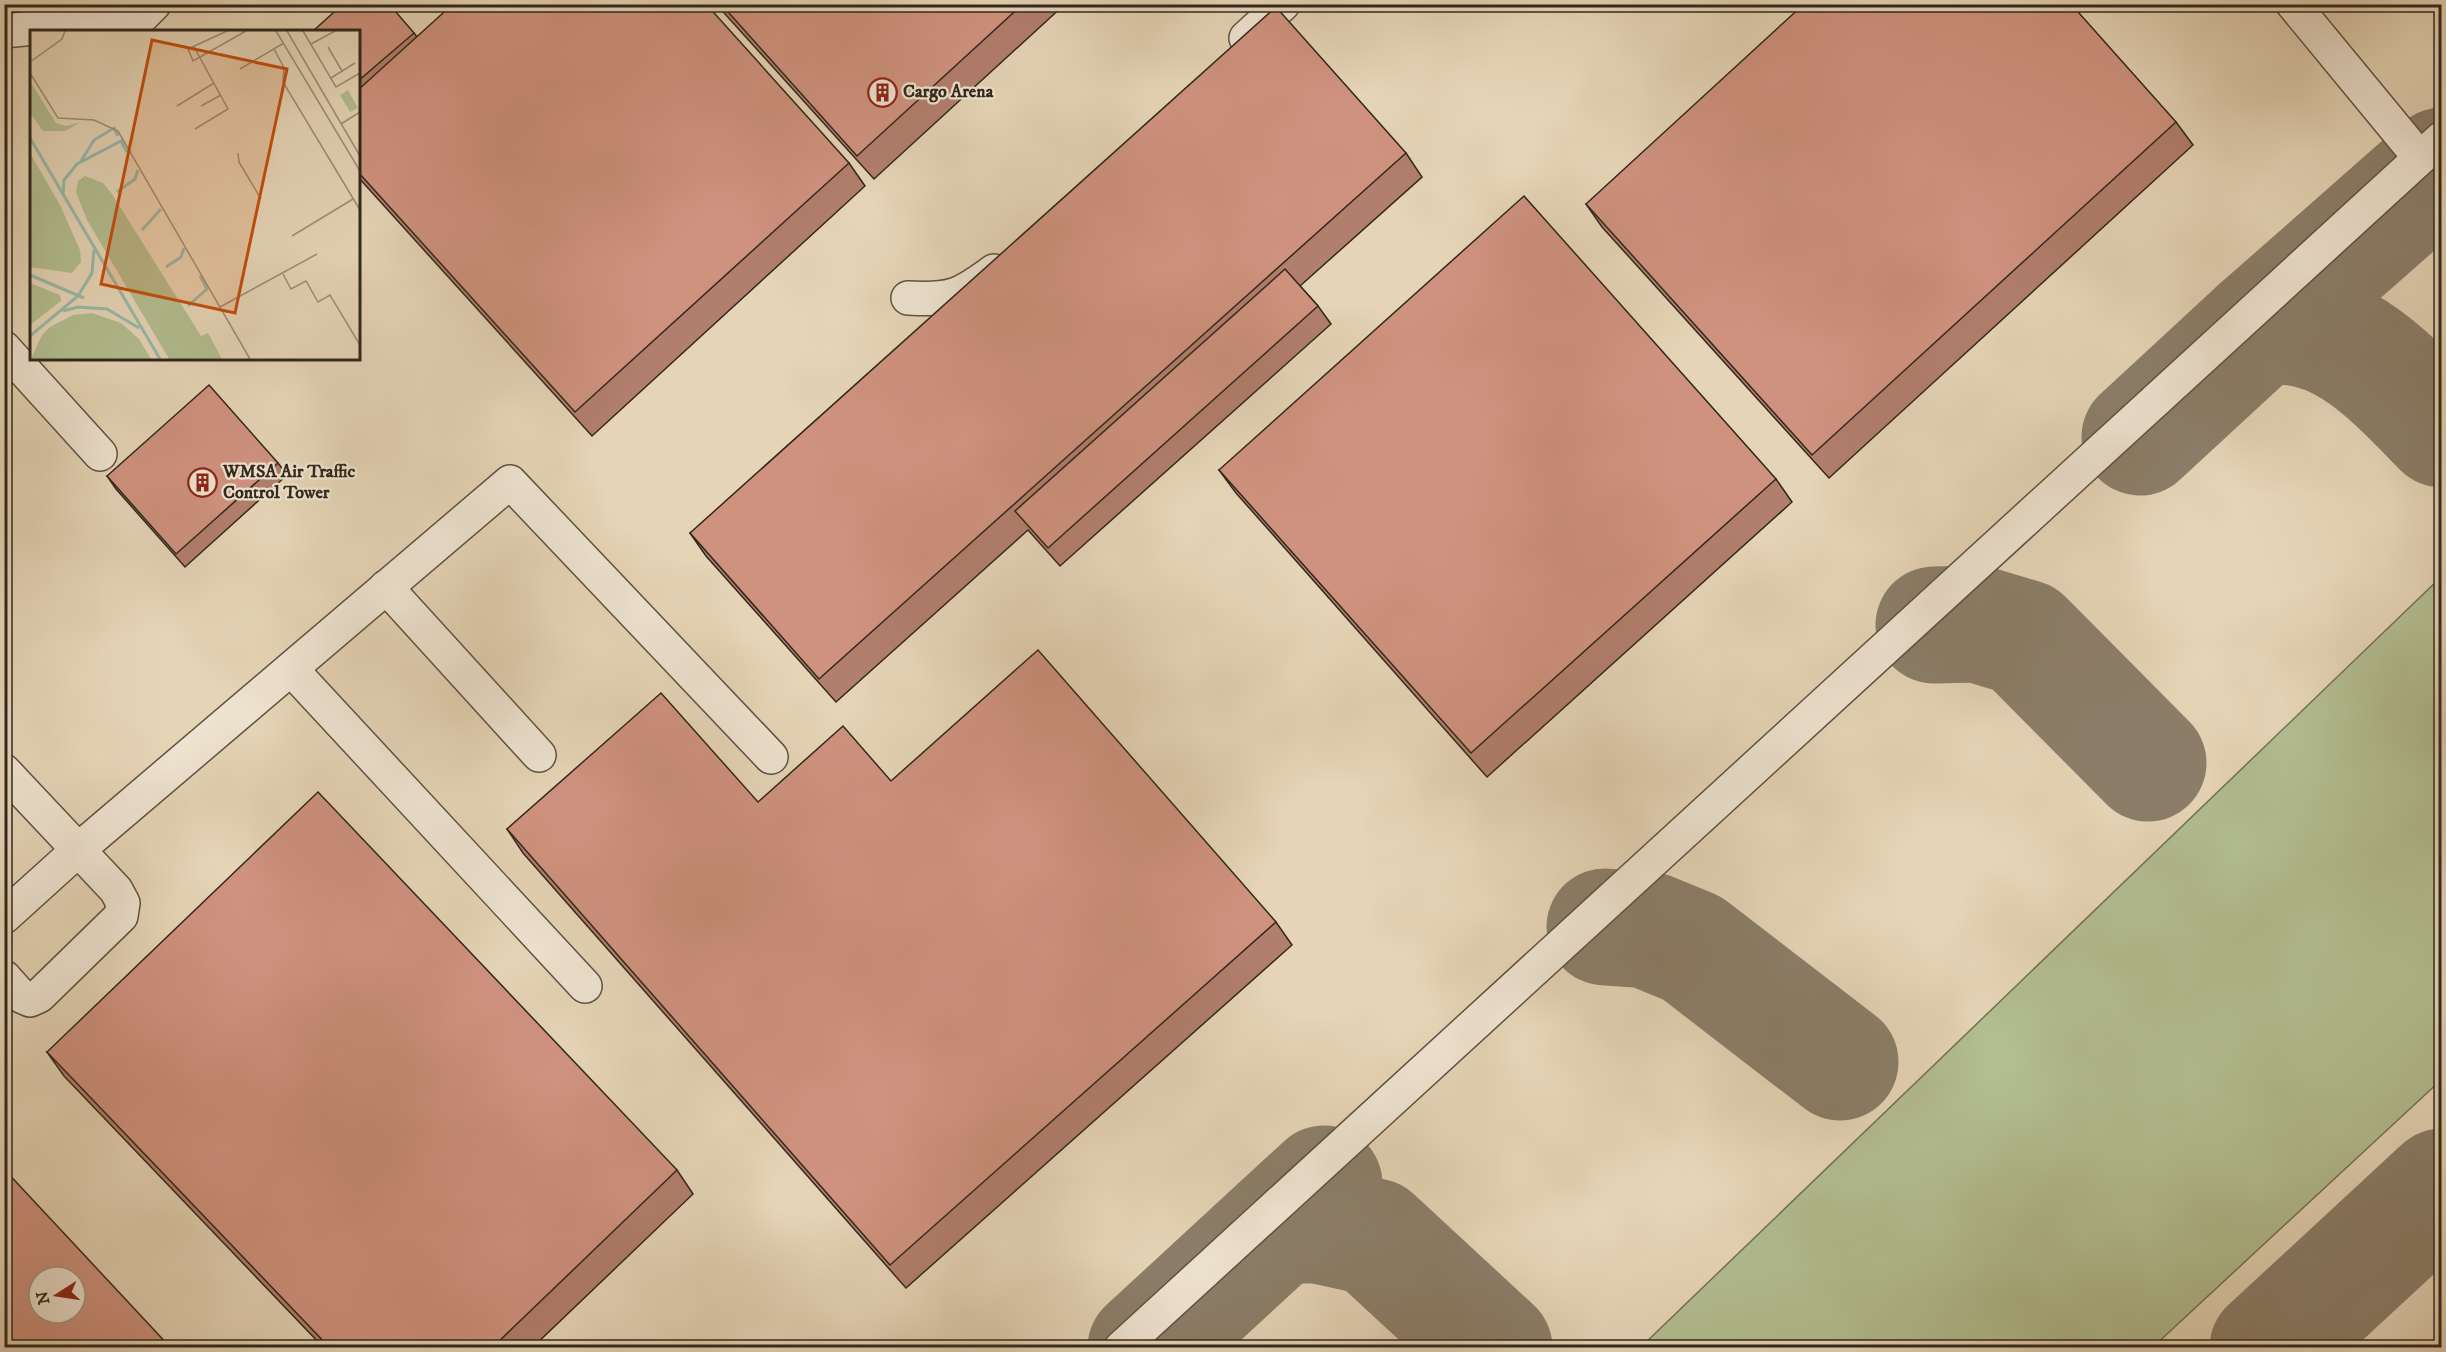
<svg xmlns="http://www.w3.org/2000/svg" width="2446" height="1352" font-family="'IM FELL DW Pica',serif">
<rect width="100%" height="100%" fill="#e5d4b6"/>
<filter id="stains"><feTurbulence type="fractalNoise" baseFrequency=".00333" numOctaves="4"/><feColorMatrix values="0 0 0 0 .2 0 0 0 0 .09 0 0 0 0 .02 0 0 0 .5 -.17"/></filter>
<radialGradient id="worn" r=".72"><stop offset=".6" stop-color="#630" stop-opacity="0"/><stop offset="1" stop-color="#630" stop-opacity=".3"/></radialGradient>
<path fill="#b2bd90" stroke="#727256" stroke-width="1.5" d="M 2441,577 L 2441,1080 L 2153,1347 L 1641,1347 Z"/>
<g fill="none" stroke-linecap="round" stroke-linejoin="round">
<g stroke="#8b7e69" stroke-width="117">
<path d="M 2258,328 L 2442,166"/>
<path d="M 2140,437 L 2258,328 C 2336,314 2392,378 2442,429"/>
<path d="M 1934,625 L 1977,624 L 2024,638 L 2148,763"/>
<path d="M 1605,927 L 1648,930 L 1692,948 L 1840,1062"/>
<path d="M 1280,1225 L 1319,1225 L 1374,1237 L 1494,1348"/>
<path d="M 1146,1348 L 1324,1184"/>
<path d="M 2268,1348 L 2442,1187"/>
</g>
<defs>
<g id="minor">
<path d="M 2293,4 L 2420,158"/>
<path d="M 4,31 L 141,17 L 154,4"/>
<path d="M 1246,38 L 1283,4"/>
<path d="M 908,298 C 951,300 959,297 994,271"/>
<path d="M 4,348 L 100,454"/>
<path d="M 386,587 L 539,755"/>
<path d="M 291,669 L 585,986"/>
<path d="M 4,771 L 116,890 L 123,903 L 121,916 L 39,996 L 30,1000 L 21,996 L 4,977"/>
<path d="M 4,917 L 78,850 L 510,482 L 771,757"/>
<path d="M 1121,1348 L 2442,138"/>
</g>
</defs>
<use href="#minor" stroke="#5e5342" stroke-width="36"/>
<use href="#minor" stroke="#eee3d0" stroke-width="33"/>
</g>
<g fill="#b27e6d" stroke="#31281c" stroke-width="1.5">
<path d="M 716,4 L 1065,4 L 874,179 Z"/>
<path d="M 358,32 L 414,33 L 417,37 L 849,163 L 865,186 L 592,436 L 358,177 Z"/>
<path d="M 2176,122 L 2193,145 L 1829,478 L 1602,227 L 1586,204 Z"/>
<path d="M 1406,153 L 1422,177 L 1300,286 L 1318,306 L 1331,324 L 1060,566 L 1028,530 L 836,702 L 706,556 L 690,533 Z"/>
<path d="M 278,463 L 287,475 L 185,567 L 116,489 L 107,476 Z"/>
<path d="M 1219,470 L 1776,479 L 1792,502 L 1487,777 L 1236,493 Z"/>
<path d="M 891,781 L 1276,922 L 1292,945 L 906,1288 L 523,853 L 507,829 L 758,802 Z"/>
<path d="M 47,1052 L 677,1170 L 693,1194 L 533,1347 L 323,1347 L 64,1076 Z"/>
</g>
<g fill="#cf927f" stroke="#31281c" stroke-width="1.5" fill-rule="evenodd">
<path d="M 343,4 L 389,4 L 414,33 L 358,81 L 358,32 L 312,32 Z"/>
<path d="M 453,4 L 706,4 L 849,163 L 575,412 L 358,172 L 358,90 Z"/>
<path d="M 721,4 L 1023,4 L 857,156 Z"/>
<path d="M 1804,4 L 2071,4 L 2176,122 L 1812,455 L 1586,204 Z"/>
<path d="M 1276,7 L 1406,153 L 819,679 L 690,533 Z"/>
<path d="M 1524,196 L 1776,479 L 1471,753 L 1219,470 Z"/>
<path d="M 1285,269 L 1318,306 L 1048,548 L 1015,511 Z"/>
<path d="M 209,385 L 278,463 L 176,554 L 107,476 Z"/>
<path d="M 1038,650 L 1276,922 L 890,1265 L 507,829 L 661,693 L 758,802 L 843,726 L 891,781 Z"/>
<path d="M 318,792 L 677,1170 L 493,1347 L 329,1347 L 47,1052 Z"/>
<path d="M 4,1169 L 170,1347 L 4,1347 ZM 39,1277 L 75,1277 L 75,1313 L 39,1313 Z"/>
</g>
<defs>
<symbol id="building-ring" viewBox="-11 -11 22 22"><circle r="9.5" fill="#eee3d0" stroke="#8f2418" stroke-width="1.5"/><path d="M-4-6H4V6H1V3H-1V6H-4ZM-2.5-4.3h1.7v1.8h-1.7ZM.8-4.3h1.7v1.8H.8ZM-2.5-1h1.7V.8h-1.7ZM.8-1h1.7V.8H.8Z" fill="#8f2418"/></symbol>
</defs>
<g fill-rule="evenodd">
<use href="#building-ring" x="866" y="76" width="33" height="33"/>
<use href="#building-ring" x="186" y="466" width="33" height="33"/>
</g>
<g text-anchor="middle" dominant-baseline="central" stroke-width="4.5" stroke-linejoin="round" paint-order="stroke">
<g font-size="18" font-weight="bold" fill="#31281c" stroke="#eee3d0" text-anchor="start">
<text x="903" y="92">Cargo Arena</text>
<text x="223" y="472">WMSA Air Traffic<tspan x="223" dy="21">Control Tower</tspan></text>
</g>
</g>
<g transform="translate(30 30)">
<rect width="330" height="330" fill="#e5d4b6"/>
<path d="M 0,51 L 26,93 L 36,96 L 51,92 L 35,101 L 13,101 L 0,83 ZM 318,60 L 328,78 L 320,82 L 310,65 ZM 0,123 L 30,175 L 50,220 L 51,232 L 42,243 L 0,237 ZM 55,146 L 73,153 L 82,164 L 171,306 L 178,303 L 192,329 L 139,329 L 57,190 L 46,162 L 48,151 ZM 0,253 L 30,265 L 31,271 L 0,295 ZM 62,283 L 91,293 L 109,309 L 121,329 L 1,329 L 12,305 L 20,297 L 43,285 Z" fill="#b2bd90"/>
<path fill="none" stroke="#97b9a9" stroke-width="3" d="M 0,108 L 130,329M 51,131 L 64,110 L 84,98 L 88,106M 87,162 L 105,149 L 108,140M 33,165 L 34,150 L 47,134 L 91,111 L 97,122M 112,200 L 131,179M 136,237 L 151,227 L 154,218M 0,245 L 54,268M 158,276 L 177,259 L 170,246M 33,281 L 48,277 L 77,279 L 109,298M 0,306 L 48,266 L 62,243 L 64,220"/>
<path fill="none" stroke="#9d8f78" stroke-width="1.5" d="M 197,1 L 158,19 L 163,31 L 216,1M 246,1 L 330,141M 257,1 L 330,126M 273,1 L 306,57 L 330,43M 281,14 L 305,1M 164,17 L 198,79 L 165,99M 298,17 L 312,41M 244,19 L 254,38 L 253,52 L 330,180M 0,32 L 32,9 L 35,1M 210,39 L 254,13M 0,43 L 28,88 L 64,90 L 88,101 L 220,329M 301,48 L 325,33M 147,76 L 184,53M 171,76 L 191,65M 311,94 L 330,82M 208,123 L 209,132 L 231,169M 262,206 L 323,169M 253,244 L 261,259 L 276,251 L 288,272 L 300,265 L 330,315M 190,277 L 287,224"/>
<path fill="#c34f0f" fill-opacity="0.15" stroke="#c34f0f" stroke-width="3" d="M 122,10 L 257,39 L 205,283 L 71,254 Z"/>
<rect width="330" height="330" fill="none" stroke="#31281c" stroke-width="3"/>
</g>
<rect width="2446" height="1352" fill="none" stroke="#e5d4b6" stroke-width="24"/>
<rect x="6" y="6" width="2434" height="1340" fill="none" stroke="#31281c" stroke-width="3"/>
<rect x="12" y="12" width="2422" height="1328" fill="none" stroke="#31281c" stroke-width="1.5"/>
<g transform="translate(57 1295) rotate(258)"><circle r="28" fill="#eee3d0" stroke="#a29888" stroke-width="1.5"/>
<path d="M0-4.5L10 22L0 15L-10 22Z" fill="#8f2418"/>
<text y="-9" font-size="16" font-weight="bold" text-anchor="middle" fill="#31281c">N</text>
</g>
<rect width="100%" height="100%" filter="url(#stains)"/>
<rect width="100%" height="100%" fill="url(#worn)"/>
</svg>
